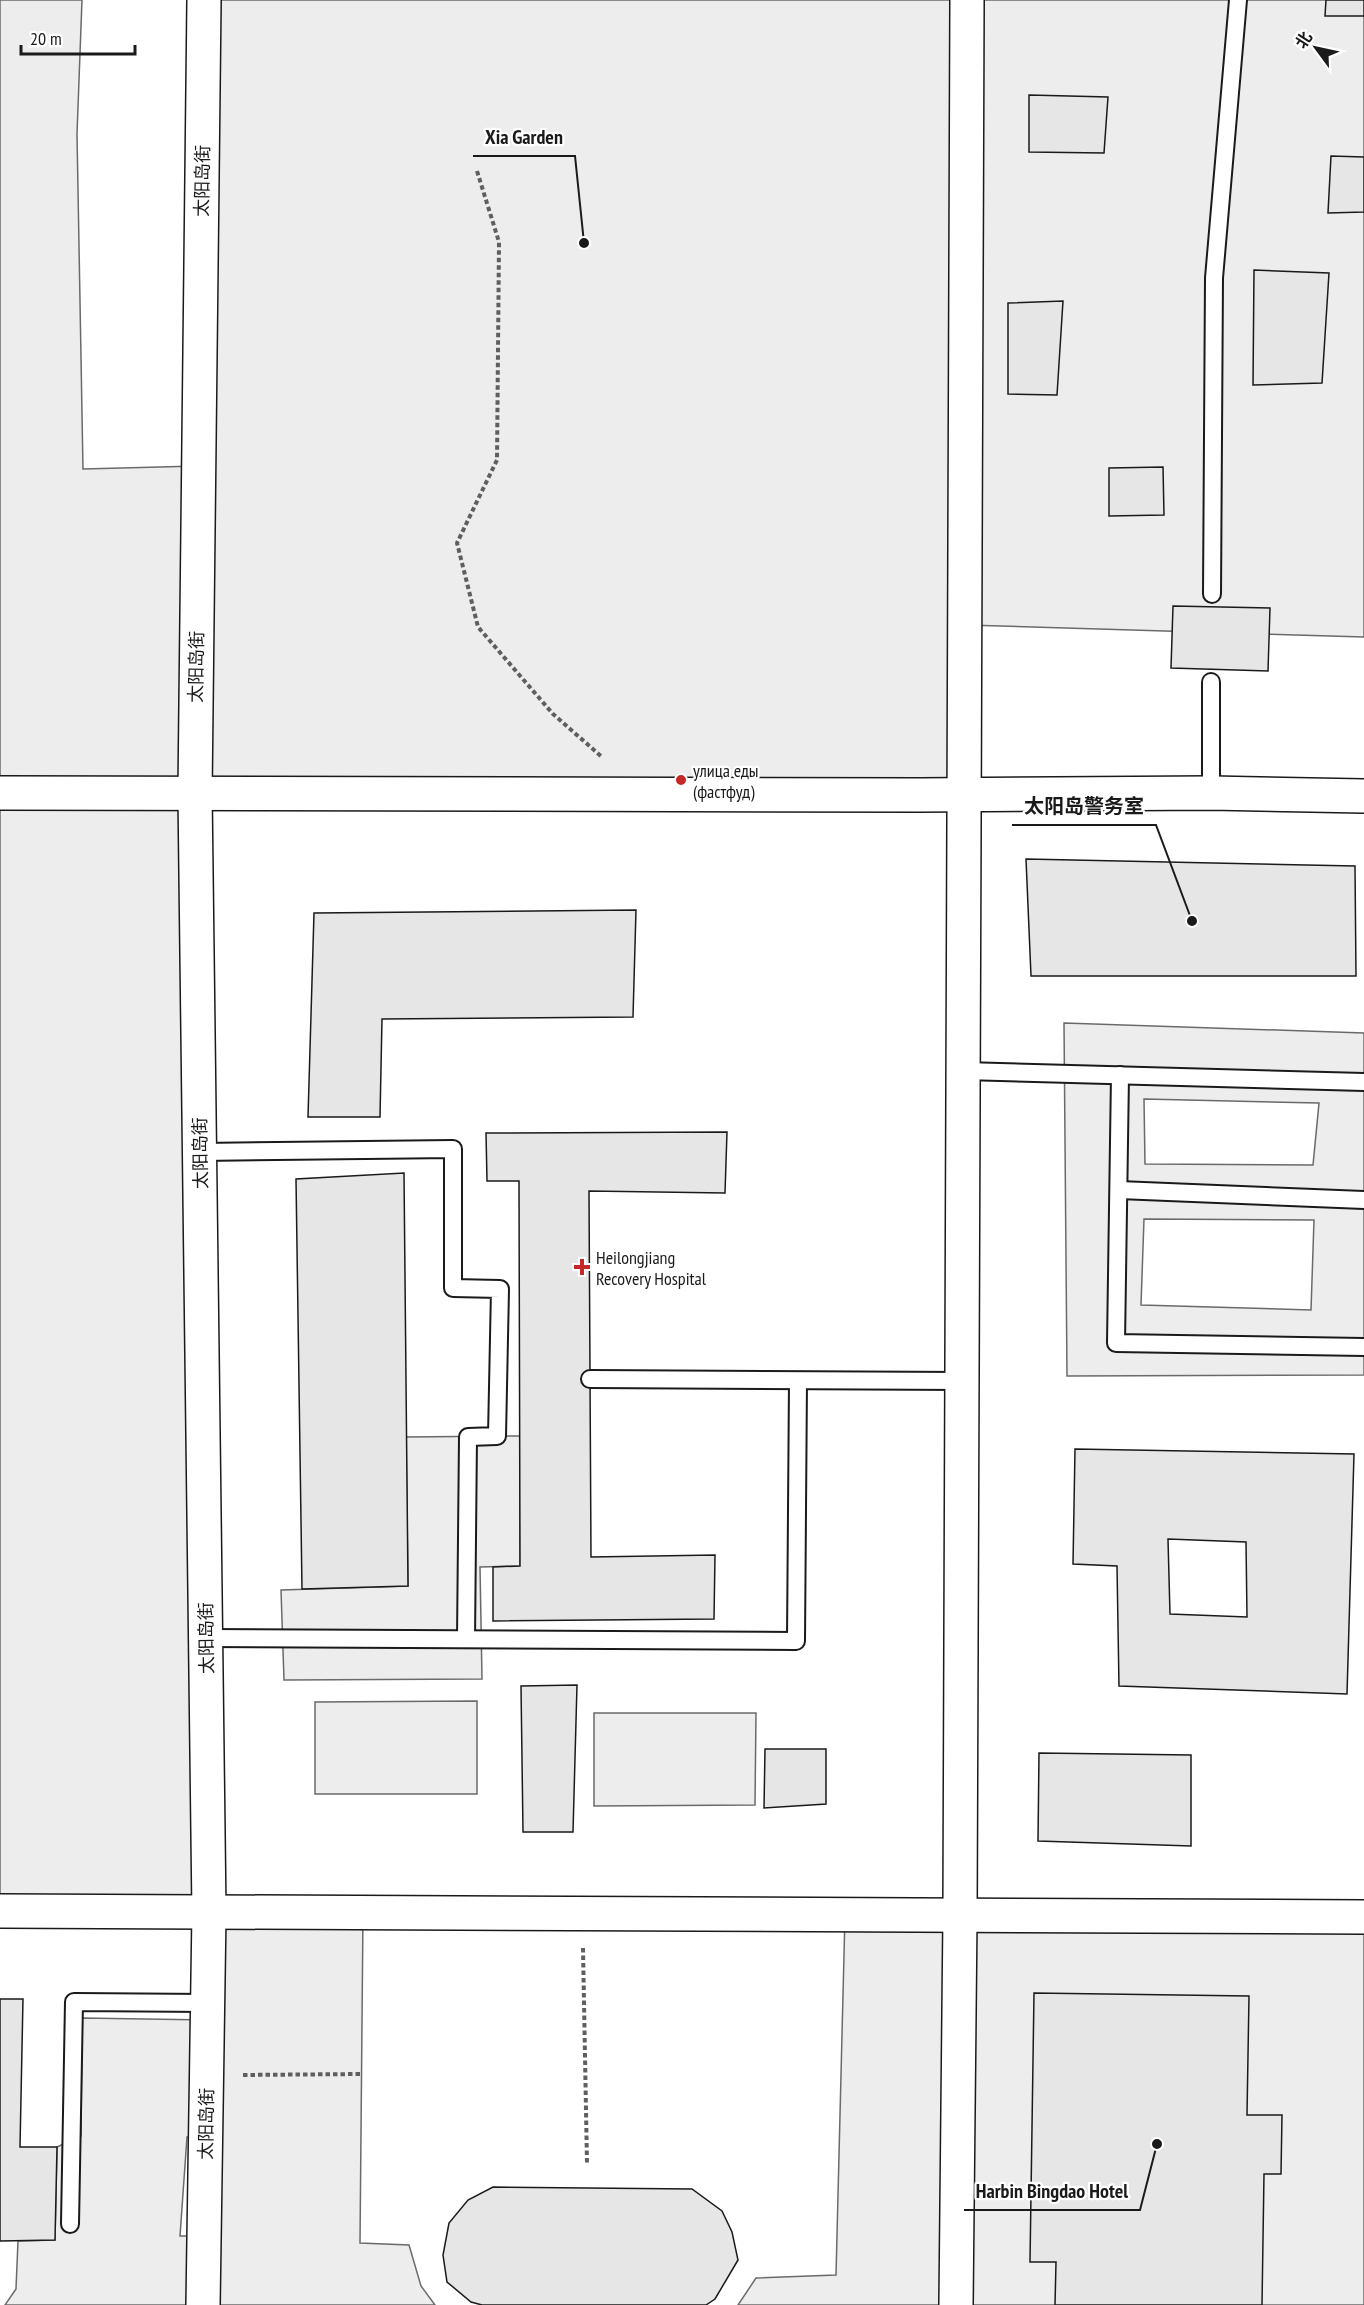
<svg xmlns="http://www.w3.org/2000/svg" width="1364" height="2305" font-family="'PT Sans Narrow','Noto Sans SC',sans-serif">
<rect width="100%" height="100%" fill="#fff"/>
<g fill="#ededed" stroke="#6a6a6a" stroke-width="1.5" fill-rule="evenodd">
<path d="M 0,0 L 82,0 L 77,134 L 83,469 L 198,466 L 204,0 L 1364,0 L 1364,637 L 966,625 L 965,795 L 0,793 Z"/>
<path d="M 0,809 L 189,809 L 209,1912 L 363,1913 L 360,2243 L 409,2245 L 421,2286 L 435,2305 L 5,2305 L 16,2289 L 18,2241 L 55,2240 L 57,2147 L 81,2136 L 82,2018 L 208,2020 L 209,1913 L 0,1911 ZM 187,2137 L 205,2137 L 204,2236 L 180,2236 Z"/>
<path d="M 1064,1023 L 1364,1033 L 1364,1375 L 1067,1376 ZM 1144,1099 L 1319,1103 L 1313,1165 L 1145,1164 ZM 1144,1219 L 1314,1220 L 1311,1310 L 1141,1305 Z"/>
<path d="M 520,1436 L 520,1566 L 480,1567 L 482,1679 L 284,1680 L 281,1590 L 408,1586 L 406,1437 Z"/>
<path d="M 477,1701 L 477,1794 L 315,1794 L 315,1702 Z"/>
<path d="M 594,1713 L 756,1713 L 755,1805 L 594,1806 Z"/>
<path d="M 845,1915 L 1364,1917 L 1364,2305 L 738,2305 L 756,2278 L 836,2275 Z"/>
</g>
<g fill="#e6e6e6" stroke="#1a1a1a" stroke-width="1.5" fill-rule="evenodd">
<path d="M 1326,0 L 1364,0 L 1364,16 L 1325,16 Z"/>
<path d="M 1029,95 L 1108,97 L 1104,153 L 1029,152 Z"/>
<path d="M 1331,156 L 1364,157 L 1364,212 L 1328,213 Z"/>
<path d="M 1254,270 L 1329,273 L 1322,383 L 1253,385 Z"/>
<path d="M 1063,301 L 1057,395 L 1008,394 L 1008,303 Z"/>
<path d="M 1163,467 L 1164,515 L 1109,516 L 1109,468 Z"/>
<path d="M 1173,606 L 1270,608 L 1268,671 L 1171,668 Z"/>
<path d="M 1026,859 L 1355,866 L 1356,976 L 1031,976 Z"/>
<path d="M 636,910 L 633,1017 L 382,1019 L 380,1117 L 308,1117 L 314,913 Z"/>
<path d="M 727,1132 L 725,1193 L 589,1191 L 591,1557 L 715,1555 L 714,1619 L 493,1621 L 493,1567 L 520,1566 L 519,1181 L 487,1181 L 486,1133 Z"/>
<path d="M 404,1173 L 408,1586 L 302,1589 L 296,1179 Z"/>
<path d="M 1075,1449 L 1354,1454 L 1347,1694 L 1119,1686 L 1117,1566 L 1073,1564 ZM 1168,1539 L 1246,1542 L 1247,1617 L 1170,1614 Z"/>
<path d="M 577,1685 L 573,1832 L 523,1832 L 521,1686 Z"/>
<path d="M 765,1749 L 826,1749 L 826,1804 L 764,1808 Z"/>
<path d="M 1039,1753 L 1191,1755 L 1191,1846 L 1038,1841 Z"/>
<path d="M 1034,1993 L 1249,1996 L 1247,2115 L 1282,2115 L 1281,2174 L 1264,2174 L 1262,2305 L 1055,2305 L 1056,2262 L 1030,2262 Z"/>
<path d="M 0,1999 L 23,1999 L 20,2147 L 57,2147 L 55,2240 L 0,2241 Z"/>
<path d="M 493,2187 L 692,2189 L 722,2211 L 732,2232 L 738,2260 L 715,2299 L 706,2305 L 482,2305 L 471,2302 L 447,2282 L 443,2255 L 449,2223 L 468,2200 Z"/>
</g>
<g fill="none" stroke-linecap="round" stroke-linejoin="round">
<defs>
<g id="service">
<path d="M 1212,594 L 1214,278 L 1238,0"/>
<path d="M 1211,682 L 1211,793"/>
<path d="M 964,1071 L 1364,1082"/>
<path d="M 1120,1075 L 1116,1343 L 1364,1347"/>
<path d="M 200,1152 L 453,1149 L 453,1288 L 500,1289 L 497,1436 L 468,1437 L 466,1639"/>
<path d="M 1119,1190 L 1364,1200"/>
<path d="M 590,1379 L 963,1381"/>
<path d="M 206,1638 L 796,1641 L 798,1381"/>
<path d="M 70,2224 L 74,2002 L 208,2003"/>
</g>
<g id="minor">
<path d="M 0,793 L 920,795 L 1211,793 L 1364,796"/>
<path d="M 0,1911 L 1364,1917"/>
<path d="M 203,2305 L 209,1913 L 195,793 L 204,0"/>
<path d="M 956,2305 L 960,1916 L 967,0"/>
</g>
</defs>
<use href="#service" stroke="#1a1a1a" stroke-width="20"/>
<use href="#minor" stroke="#1a1a1a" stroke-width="36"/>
<g stroke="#5f5f5f" stroke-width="4" stroke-dasharray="4.5 3" stroke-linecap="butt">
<path d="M 477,171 L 499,242 L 497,460 L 457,543 L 478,627 L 553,714 L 602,757"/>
<path d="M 583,1948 L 587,2164"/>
<path d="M 243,2075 L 362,2074"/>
</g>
<use href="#service" stroke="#fff" stroke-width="16"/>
<use href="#minor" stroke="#fff" stroke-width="33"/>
</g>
<g fill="#c62828" stroke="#fff" stroke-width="2">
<circle cx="681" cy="780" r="6"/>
<path d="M579 1258h6v6h6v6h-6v6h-6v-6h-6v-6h6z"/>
</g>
<g text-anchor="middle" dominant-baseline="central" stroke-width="4.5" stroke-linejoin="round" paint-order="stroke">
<g font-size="18" fill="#1a1a1a" stroke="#fff">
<text transform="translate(202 181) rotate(-89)">太阳岛街</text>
<text transform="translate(196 667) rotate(-89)">太阳岛街</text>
<text transform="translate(200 1153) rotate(-91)">太阳岛街</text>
<text transform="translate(206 1638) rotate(-91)">太阳岛街</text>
<text transform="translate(206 2124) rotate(-89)">太阳岛街</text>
</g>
<g font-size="18" fill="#1a1a1a" stroke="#fff" text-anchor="start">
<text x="693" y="770">улица еды<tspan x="693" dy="21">(фастфуд)</tspan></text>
<text x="596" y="1257">Heilongjiang<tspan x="596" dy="21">Recovery Hospital</tspan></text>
</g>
</g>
<path fill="none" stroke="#1a1a1a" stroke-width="2" d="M584 243L575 156H473M1192 921L1156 825H1012M1157 2144L1140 2210H964"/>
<g fill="#1a1a1a" stroke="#fff" stroke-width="2">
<circle cx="584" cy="243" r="6"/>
<circle cx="1192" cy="921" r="6"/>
<circle cx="1157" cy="2144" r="6"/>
</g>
<g font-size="20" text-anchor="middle" font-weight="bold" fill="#1a1a1a" stroke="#fff" stroke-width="4.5" stroke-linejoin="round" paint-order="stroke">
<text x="524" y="144">Xia Garden</text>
<text x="1084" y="813">太阳岛警务室</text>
<text x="1052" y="2198">Harbin Bingdao Hotel</text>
</g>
<g transform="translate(1316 48) rotate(303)" stroke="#ffffff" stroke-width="4.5" paint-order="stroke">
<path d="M0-4.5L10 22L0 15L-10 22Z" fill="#1a1a1a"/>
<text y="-9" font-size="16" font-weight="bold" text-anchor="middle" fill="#1a1a1a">北</text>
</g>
<path d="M21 45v9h114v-9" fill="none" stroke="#1a1a1a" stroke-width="3"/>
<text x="30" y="45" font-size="18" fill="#1a1a1a" stroke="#ffffff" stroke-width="4.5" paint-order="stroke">20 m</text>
</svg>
